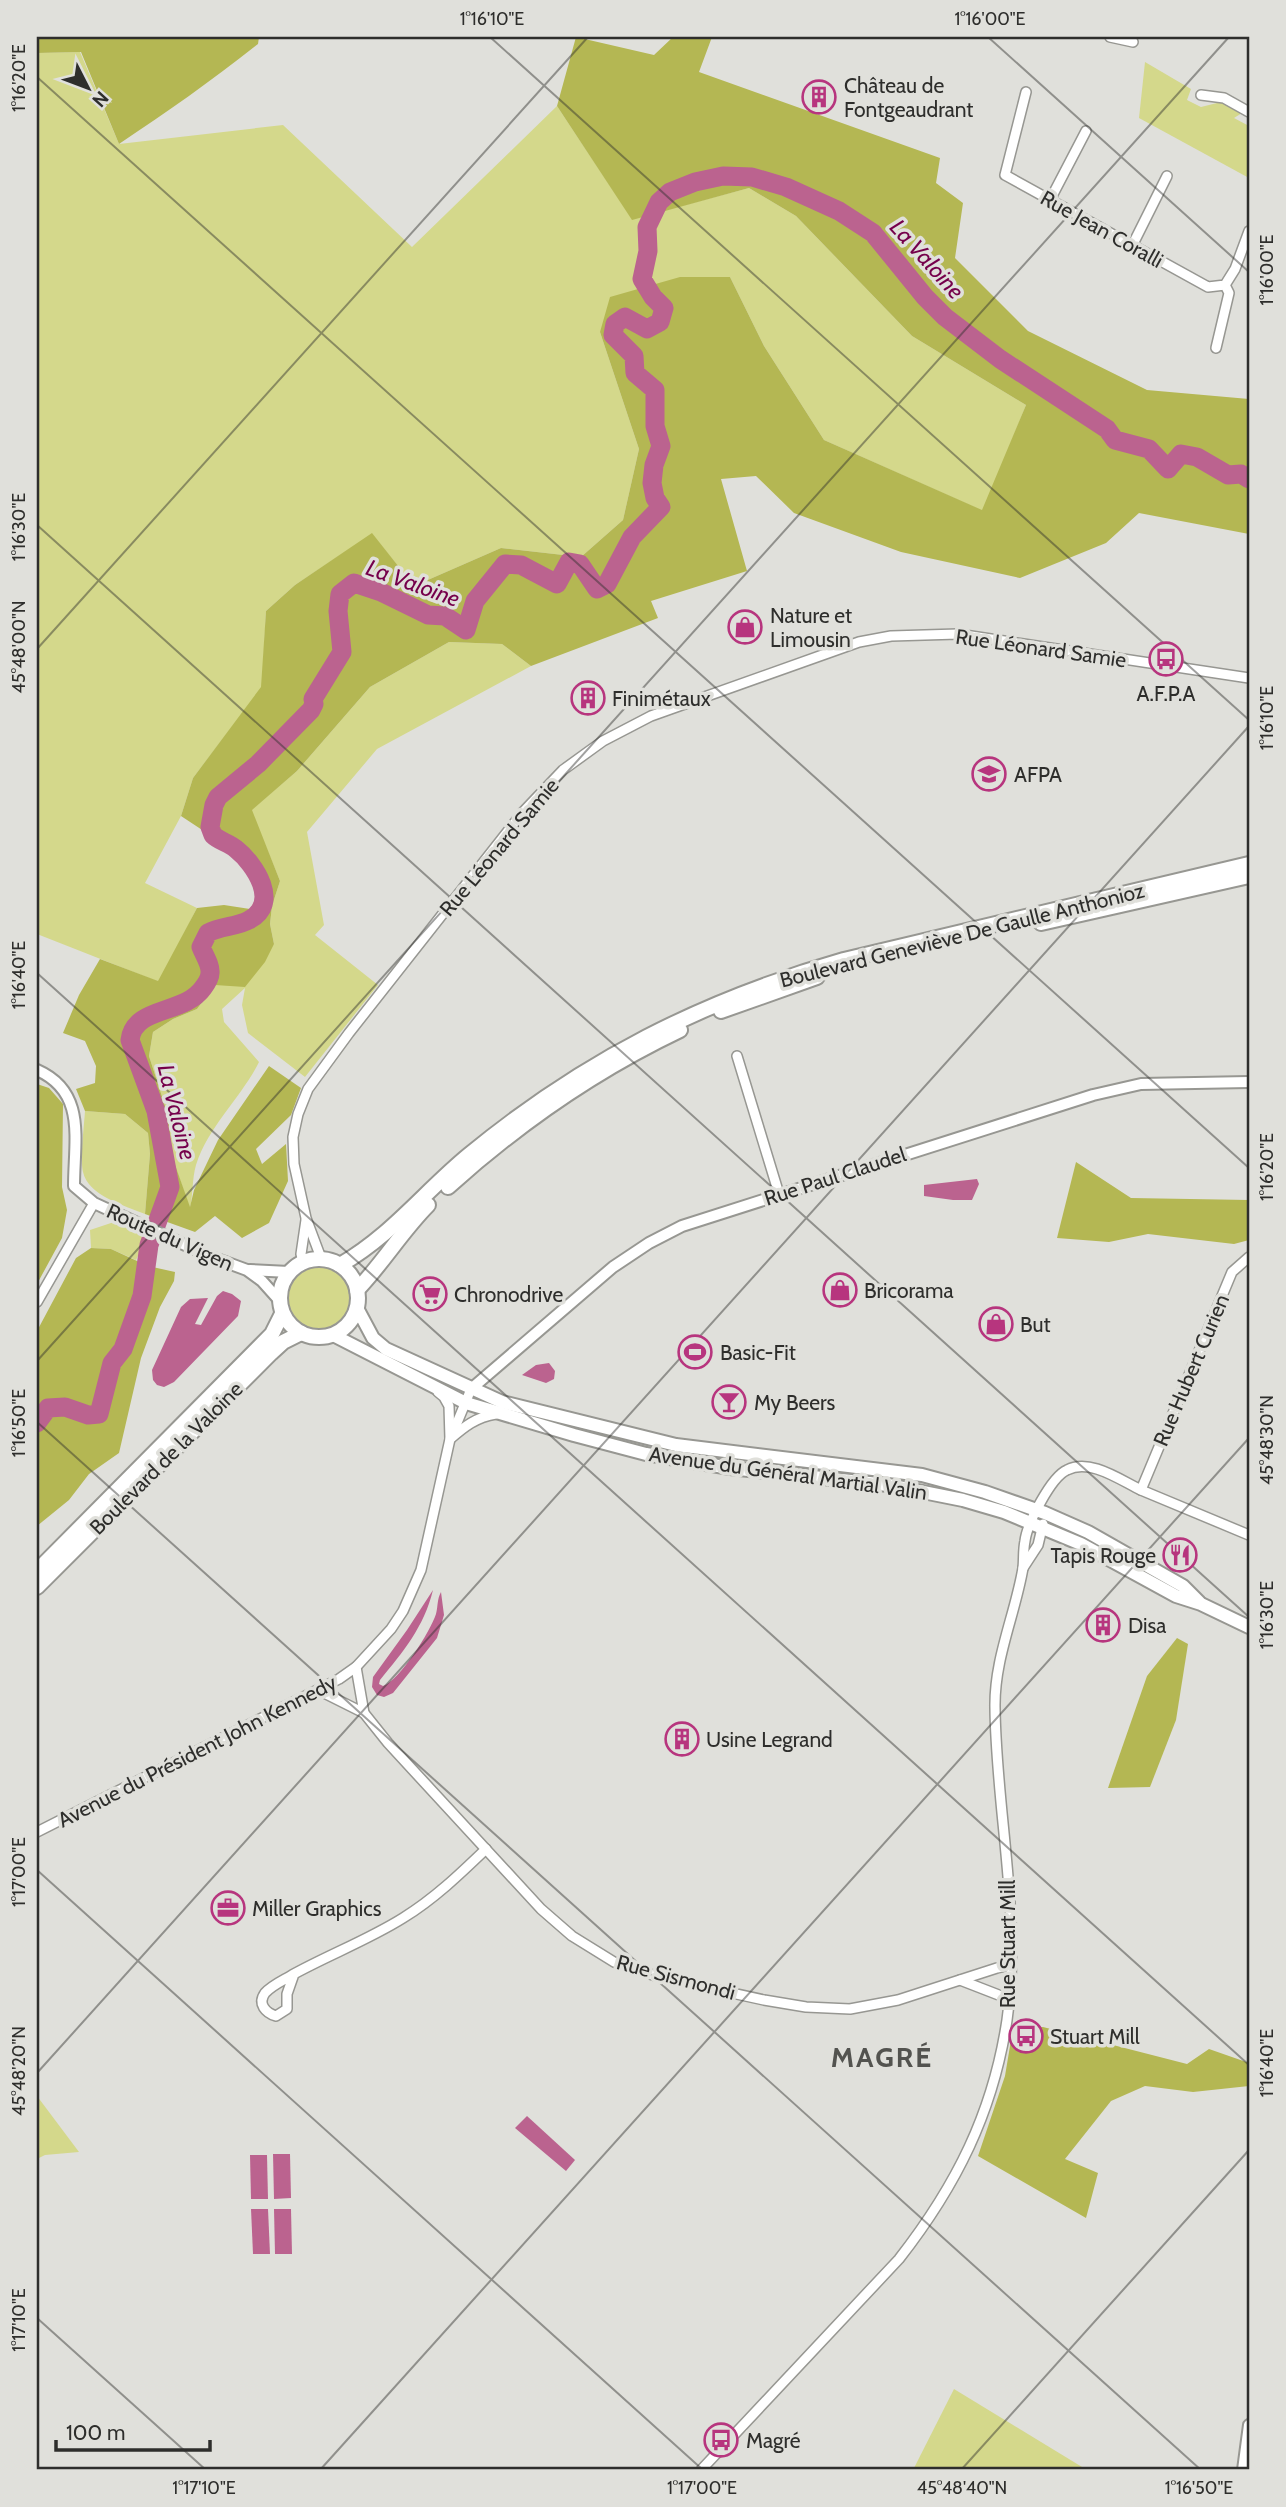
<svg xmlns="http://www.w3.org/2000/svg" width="1286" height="2507" font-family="Cabin,sans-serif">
<rect width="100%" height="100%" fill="#e0e0db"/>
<g fill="#d4d88b">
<path d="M 80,52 L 119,144 L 283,125 L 412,247 L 557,106 L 632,219 L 749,188 L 796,216 L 912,336 L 1026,405 L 983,511 L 824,440 L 764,346 L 730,277 L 600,332 L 639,449 L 623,520 L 581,557 L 501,548 L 414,586 L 372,534 L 295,585 L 266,611 L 262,687 L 193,778 L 181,816 L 145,883 L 197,908 L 159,982 L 37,934 L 37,53 Z"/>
<path d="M 1145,62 L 1191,89 L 1187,100 L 1201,107 L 1221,102 L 1242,113 L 1234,118 L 1249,126 L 1249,178 L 1139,118 Z"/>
<path d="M 449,642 L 502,644 L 531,666 L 377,749 L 307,832 L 324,925 L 315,935 L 378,985 L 305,1077 L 248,1033 L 242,1005 L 245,988 L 222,1009 L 224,1022 L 259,1062 C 241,1098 209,1125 196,1165 C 192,1179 193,1195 190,1209 L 173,1159 L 168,1115 L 149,1056 L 153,1032 L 173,1019 L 197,1009 L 215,985 L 274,944 L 270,924 L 272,906 L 280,881 L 251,810 L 297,771 L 370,687 Z"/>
<path d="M 85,1111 L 125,1114 L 148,1133 L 150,1154 L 145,1214 C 126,1206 88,1196 83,1172 C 80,1158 84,1127 85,1111 Z"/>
<path d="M 114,1222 L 147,1237 L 136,1260 L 111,1249 L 91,1248 L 90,1230 Z"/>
<circle cx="319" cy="1297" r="33"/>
<path d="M 37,2096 L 79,2152 L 45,2155 L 37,2159 Z"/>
<path d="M 954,2389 L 1087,2470 L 913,2470 Z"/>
</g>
<g fill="#b4b753">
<path d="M 37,37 L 259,37 L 258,44 C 213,80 167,112 119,144 L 81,52 L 37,53 Z"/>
<path d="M 576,37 L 654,55 L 673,37 L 712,37 L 699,72 L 940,158 L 936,183 L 963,203 L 955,258 L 1028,331 L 1147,390 L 1249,399 L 1249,534 L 1139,513 L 1106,543 L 1020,578 L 901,552 L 794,513 L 756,476 L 721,479 L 747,571 L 651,601 L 658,618 L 531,666 L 502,644 L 449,642 L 370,687 L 297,771 L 252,810 L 280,881 L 272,906 L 270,924 L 274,944 L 265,962 L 245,987 L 215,985 L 197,1009 L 173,1019 L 153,1032 L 149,1056 L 168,1115 L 173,1159 L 190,1207 L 194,1190 L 218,1140 L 269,1066 L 301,1088 L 291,1115 L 256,1149 L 262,1164 L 286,1144 L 288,1181 L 269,1223 L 242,1238 L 215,1216 L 195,1232 L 145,1214 L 150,1154 L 148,1133 L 125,1114 L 85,1111 L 76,1089 L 95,1083 L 96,1066 L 85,1041 L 63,1033 L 79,995 L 100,959 L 158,981 L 197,908 L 224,905 L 250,909 L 258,896 L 263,870 L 181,816 L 193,778 L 261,687 L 266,611 L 295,585 L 372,533 L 414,586 L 501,548 L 581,557 L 623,520 L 639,449 L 600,332 L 610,297 L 680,277 L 730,277 L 764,346 L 824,440 L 982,510 L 1026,405 L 912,336 L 796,216 L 749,188 L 632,220 L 557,106 Z"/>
<path d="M 37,1084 L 49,1088 L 63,1104 L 62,1187 L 67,1210 L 62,1238 L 37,1284 Z"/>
<path d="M 1076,1162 L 1131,1198 L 1249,1200 L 1249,1240 L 1234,1244 L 1148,1234 L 1109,1242 L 1057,1238 Z"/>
<path d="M 91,1248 L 111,1249 L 148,1266 L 175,1272 L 174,1281 L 160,1307 L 141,1358 L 119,1453 L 89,1474 L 69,1500 L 37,1526 L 37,1331 L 76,1258 Z"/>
<path d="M 1177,1638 L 1188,1644 L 1176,1720 L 1150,1787 L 1108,1788 L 1147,1676 Z"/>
<path d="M 1043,2027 L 1187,2064 L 1209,2049 L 1249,2063 L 1249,2086 L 1193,2092 L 1145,2086 L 1111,2101 L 1065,2159 L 1098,2173 L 1086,2218 L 978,2156 L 1005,2076 L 1013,2028 Z"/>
</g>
<g fill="#bb638f">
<path d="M 977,1179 L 979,1184 L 972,1200 L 953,1200 L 924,1196 L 924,1185 Z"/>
<path d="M 223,1291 L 232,1294 L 241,1301 L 238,1316 L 174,1382 L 164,1387 L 157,1385 L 153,1380 L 152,1370 L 181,1307 L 190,1299 L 208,1298 L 195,1324 L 201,1325 L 217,1296 Z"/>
<path d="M 549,1363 L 555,1371 L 554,1379 L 546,1383 L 522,1375 L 536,1365 Z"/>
<path d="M 433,1590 C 424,1627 403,1652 380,1680 L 379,1684 L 383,1686 C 400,1680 430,1632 436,1614 C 438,1606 437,1599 441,1592 L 444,1615 L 437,1638 L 393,1693 L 384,1697 L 377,1695 L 372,1687 L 373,1677 L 407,1630 Z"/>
<path d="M 527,2116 L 575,2160 L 566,2171 L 515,2128 Z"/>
<path d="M 273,2154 L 290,2154 L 291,2198 L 274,2199 Z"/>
<path d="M 250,2155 L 267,2155 L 268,2199 L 251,2199 Z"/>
<path d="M 251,2209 L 268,2209 L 270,2254 L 253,2254 Z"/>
<path d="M 274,2209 L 291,2209 L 292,2254 L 275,2254 Z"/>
</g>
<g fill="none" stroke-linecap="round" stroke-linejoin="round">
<path stroke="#bb638f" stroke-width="19" d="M 37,1423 L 48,1408 L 65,1407 L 88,1415 L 99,1414 L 112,1363 L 123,1349 L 142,1296 L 149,1245 L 170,1187 L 156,1111 L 130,1040 C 134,1006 184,1015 203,988 C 206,984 210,978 210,973 C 211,965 204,955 201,947 L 208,933 C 220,926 236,927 249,920 C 281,904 255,864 236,849 C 229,843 219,841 213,835 L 210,827 L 214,805 L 218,797 L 258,764 L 311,710 L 314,704 L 313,699 L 342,652 L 338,611 L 340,594 L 354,583 L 381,592 L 428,615 L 445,616 L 466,630 L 475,601 L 505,564 L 521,565 L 557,584 L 569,562 L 580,564 L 597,589 L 607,584 L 632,537 L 661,507 L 655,498 L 652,483 L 654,465 L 661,446 L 655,426 L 655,390 L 635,373 L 634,356 L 613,335 L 615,324 L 625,317 L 647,329 L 660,322 L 664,308 L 653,297 L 642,279 L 648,251 L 647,227 L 659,202 L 670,192 L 695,182 L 723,176 L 752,177 L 786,187 L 839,211 L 873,233 L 925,297 L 945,317 L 1000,359 L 1107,429 L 1115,440 L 1149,449 L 1168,469 L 1181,454 L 1197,457 L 1228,475 L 1241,474 L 1249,479"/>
<defs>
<g id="minor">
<path d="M 1110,37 L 1133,42"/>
<path d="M 1026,92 L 1005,175 L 1208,287 L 1225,285 L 1235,269 L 1249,231"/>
<path d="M 1201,95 L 1224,98 L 1249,112"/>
<path d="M 1050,200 L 1086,131"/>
<path d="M 1132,246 L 1167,176"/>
<path d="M 1216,348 L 1229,293 L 1225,285"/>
<path d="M 737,1056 L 779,1194"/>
<path d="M 1249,1257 L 1232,1272 L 1141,1490 L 1249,1535"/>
<path d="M 321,1258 L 306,1218 L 294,1164 L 293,1137 L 298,1114 L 308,1089 L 349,1033 L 523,812 L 563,770 L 603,741 L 651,716 L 859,642 L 891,636 L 958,634 L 1249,678"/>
<path d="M 303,1262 L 301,1254 L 306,1220"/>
<path d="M 37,1302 L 94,1203"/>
<path d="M 452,1435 L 471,1389"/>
<path d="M 450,1439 C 464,1427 476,1417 496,1414"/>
<path d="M 1023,1568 L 1038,1545 L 1043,1524"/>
<path d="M 356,1667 L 364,1713 L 388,1743 L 541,1909 L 572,1936 L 614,1962 L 659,1977 L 764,2000 L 806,2007 L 850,2009 L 898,2000 L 997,1968 L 1011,1965"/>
<path d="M 318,1690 L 364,1713"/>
<path d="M 37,1832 L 339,1679 L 356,1667 L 391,1629 L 403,1611 L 421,1570 L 450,1439 L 449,1406 L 444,1397 L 438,1392"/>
<path d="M 294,1974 L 287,1994 L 287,2009 L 276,2016 C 266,2013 257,2004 265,1993 C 272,1985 284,1980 292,1975 C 328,1955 368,1940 403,1918 C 434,1899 460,1874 486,1849"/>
<path d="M 960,1980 L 1009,1999"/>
<path d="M 701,2470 L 899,2259 C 956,2186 993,2113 1007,2020 C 1022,1917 996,1811 995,1708 C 994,1659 1015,1615 1023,1568 C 1024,1559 1023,1550 1025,1541 C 1027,1524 1051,1477 1067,1470 C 1090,1458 1120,1480 1141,1490"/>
</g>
<g id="tertiary">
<path d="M 37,1070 C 87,1092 74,1140 74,1186 L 94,1203 L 209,1256 L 247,1270 L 262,1281 L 279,1300"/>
<path d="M 250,1270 L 289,1272"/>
<path d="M 471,1389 L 613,1267 L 649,1243 L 682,1226 L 1093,1095 L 1141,1084 L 1249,1082"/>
<path d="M 1243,2470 L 1249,2425"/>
</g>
<g id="secondary">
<path d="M 357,1308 L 373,1338 L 386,1349 L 502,1402 L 676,1445 L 922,1475 L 985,1492 L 1045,1513 L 1088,1532 L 1183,1586 L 1199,1602"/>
<path d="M 333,1335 L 466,1403 L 574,1435 L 646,1454 L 730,1468 L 888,1485 L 963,1500 L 1004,1512 L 1081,1544 L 1176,1596 L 1201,1604 L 1249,1627"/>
</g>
<g id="primary">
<path d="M 1041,923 L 1249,876"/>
<path d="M 721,1011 L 817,977"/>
<path d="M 448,1187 C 518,1124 596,1070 680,1030"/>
<circle cx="319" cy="1298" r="39"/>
<path d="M 340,1265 C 392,1235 424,1192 469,1155 C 583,1061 703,1000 844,960 L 1249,864"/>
<path d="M 357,1290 C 383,1263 402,1231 428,1205"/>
<path d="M 37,1571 L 272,1334 L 282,1314"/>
<path d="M 37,1587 L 271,1353 L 283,1342 L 301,1333"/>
</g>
</defs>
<use href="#minor" stroke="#979792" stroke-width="12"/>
<use href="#tertiary" stroke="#979792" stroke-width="14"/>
<use href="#secondary" stroke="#979792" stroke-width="16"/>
<use href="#primary" stroke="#979792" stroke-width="18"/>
<use href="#minor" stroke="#fff" stroke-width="9"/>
<use href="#tertiary" stroke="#fff" stroke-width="10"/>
<use href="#secondary" stroke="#fff" stroke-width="12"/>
<use href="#primary" stroke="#fff" stroke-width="14"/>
</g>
<path fill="none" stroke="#2e2e2c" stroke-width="2" stroke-opacity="0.45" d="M 490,37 L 1249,720M 988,37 L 1249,272M 37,77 L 1249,1168M 37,525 L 1249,1617M 37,649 L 588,37M 37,973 L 1249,2065M 37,1361 L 1229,37M 37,1422 L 1201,2470M 37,1870 L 703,2470M 37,2073 L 1249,726M 37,2318 L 206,2470M 320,2470 L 1249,1438M 961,2470 L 1249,2150"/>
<defs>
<symbol id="building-ring" viewBox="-11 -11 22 22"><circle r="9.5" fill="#e0e0db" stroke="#b7357e" stroke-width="1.5"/><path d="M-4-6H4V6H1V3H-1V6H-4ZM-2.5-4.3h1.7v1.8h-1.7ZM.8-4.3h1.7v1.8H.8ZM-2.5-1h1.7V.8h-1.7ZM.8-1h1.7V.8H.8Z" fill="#b7357e"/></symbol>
<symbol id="shop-ring" viewBox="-11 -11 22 22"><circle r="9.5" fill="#e0e0db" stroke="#b7357e" stroke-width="1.5"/><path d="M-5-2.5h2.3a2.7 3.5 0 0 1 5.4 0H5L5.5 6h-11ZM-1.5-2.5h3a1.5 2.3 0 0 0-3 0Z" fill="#b7357e"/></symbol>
<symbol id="bus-ring" viewBox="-11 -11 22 22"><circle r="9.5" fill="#e0e0db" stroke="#b7357e" stroke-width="1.5"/><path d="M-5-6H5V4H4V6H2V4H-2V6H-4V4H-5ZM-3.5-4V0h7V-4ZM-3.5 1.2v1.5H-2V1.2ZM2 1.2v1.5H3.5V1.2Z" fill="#b7357e"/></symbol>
<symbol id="school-ring" viewBox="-11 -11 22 22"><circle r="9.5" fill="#e0e0db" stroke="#b7357e" stroke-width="1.5"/><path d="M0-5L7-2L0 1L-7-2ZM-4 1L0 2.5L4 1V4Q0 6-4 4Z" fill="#b7357e"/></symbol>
<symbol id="supermarket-ring" viewBox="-11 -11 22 22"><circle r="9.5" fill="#e0e0db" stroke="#b7357e" stroke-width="1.5"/><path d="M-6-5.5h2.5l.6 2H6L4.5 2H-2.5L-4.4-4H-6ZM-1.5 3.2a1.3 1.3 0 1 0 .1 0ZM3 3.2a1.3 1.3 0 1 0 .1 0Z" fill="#b7357e"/></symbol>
<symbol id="stadium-ring" viewBox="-11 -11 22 22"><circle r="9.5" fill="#e0e0db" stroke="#b7357e" stroke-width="1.5"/><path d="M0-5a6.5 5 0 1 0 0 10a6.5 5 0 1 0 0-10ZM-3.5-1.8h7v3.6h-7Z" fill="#b7357e"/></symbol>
<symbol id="bar-ring" viewBox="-11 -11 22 22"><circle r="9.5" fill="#e0e0db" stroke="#b7357e" stroke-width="1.5"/><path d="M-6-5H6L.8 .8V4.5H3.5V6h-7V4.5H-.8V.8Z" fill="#b7357e"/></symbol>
<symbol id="restaurant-ring" viewBox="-11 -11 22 22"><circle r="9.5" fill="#e0e0db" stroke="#b7357e" stroke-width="1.5"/><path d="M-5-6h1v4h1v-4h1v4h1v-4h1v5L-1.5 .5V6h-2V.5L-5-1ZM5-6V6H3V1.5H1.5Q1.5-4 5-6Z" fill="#b7357e"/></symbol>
<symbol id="office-ring" viewBox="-11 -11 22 22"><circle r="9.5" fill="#e0e0db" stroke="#b7357e" stroke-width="1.5"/><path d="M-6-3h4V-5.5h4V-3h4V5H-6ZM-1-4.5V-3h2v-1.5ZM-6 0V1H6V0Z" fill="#b7357e"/></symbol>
</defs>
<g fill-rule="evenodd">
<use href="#building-ring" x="800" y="78" width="38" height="38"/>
<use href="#shop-ring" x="726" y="608" width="38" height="38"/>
<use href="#bus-ring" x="1147" y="640" width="38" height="38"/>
<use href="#building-ring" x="569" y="679" width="38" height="38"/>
<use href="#school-ring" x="970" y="755" width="38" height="38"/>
<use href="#shop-ring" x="821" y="1271" width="38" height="38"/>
<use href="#supermarket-ring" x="411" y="1275" width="38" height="38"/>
<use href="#shop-ring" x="977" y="1305" width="38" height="38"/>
<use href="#stadium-ring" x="676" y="1333" width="38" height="38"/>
<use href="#bar-ring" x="710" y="1383" width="38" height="38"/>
<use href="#restaurant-ring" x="1161" y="1536" width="38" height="38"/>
<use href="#building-ring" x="1084" y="1606" width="38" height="38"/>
<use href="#building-ring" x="663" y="1720" width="38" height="38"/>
<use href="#office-ring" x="209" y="1889" width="38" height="38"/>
<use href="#bus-ring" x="1007" y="2017" width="38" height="38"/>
<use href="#bus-ring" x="702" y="2421" width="38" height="38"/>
</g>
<g text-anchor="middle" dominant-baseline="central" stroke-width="7" stroke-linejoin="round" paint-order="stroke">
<g font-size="21" fill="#2e2e2c" stroke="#e0e0db" text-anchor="start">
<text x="844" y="85">Château de<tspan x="844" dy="24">Fontgeaudrant</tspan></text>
<text x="770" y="615">Nature et<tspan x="770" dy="24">Limousin</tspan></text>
<text x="1166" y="693" text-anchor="middle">A.F.P.A</text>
<text x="612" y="698">Finimétaux</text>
<text x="1014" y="774">AFPA</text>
<text x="864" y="1290">Bricorama</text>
<text x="454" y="1294">Chronodrive</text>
<text x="1020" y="1324">But</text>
<text x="720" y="1352">Basic-Fit</text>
<text x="754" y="1402">My Beers</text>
<text x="1156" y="1555" text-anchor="end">Tapis Rouge</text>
<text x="1128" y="1625">Disa</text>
<text x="706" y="1739">Usine Legrand</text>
<text x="252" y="1908">Miller Graphics</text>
<text x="1050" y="2036">Stuart Mill</text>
<text x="746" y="2440">Magré</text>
</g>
<g font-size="21" fill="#2e2e2c" stroke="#e0e0db">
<text transform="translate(1102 229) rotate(29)">Rue Jean Coralli</text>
<text transform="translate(1041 648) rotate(8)">Rue Léonard Samie</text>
<text transform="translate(499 847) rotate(-50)">Rue Léonard Samie</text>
<text transform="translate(962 935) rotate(-14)">Boulevard Geneviève De Gaulle Anthonioz</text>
<text transform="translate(835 1176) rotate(-18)">Rue Paul Claudel</text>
<text transform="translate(170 1237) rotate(24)">Route du Vigen</text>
<text transform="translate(1191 1370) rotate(-67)">Rue Hubert Curien</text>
<text transform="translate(166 1458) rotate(-45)">Boulevard de la Valoine</text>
<text transform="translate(788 1473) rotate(8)">Avenue du Général Martial Valin</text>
<text transform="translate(197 1751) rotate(-27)">Avenue du Président John Kennedy</text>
<text transform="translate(1007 1944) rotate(-90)">Rue Stuart Mill</text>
<text transform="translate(676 1977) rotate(15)">Rue Sismondi</text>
</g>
<g font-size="23" font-style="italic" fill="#75004b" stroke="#e0e0db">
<text transform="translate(927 259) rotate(48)">La Valoine</text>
<text transform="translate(413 583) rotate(20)">La Valoine</text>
<text transform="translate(177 1112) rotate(76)">La Valoine</text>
</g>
<g font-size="28" font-weight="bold" letter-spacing="2" fill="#53534f" stroke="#e0e0db">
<text x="882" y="2057">MAGRÉ</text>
</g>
</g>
<rect width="1286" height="2507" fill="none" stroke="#e0e0db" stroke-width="77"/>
<g transform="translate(88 88) rotate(132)" stroke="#e0e0db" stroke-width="5" paint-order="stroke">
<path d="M0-5L12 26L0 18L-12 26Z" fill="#2e2e2c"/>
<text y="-10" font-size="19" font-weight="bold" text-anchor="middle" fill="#2e2e2c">N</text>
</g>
<path d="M56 2440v10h154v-10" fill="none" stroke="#2e2e2c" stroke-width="3.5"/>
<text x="66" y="2440" font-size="21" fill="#2e2e2c" stroke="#e0e0db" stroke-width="5" paint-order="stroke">100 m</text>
<rect x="38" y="38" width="1210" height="2430" fill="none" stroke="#2e2e2c" stroke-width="2.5"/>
<g font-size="18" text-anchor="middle" fill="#2e2e2c">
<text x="492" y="25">1°16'10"E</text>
<text x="990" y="25">1°16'00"E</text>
<text transform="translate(19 78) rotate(-90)" y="6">1°16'20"E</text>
<text transform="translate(1267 270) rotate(-90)" y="6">1°16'00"E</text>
<text transform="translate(19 527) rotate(-90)" y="6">1°16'30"E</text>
<text transform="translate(19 647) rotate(-90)" y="6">45°48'00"N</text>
<text transform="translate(1267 718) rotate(-90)" y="6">1°16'10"E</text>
<text transform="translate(19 975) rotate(-90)" y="6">1°16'40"E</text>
<text transform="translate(1267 1167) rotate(-90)" y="6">1°16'20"E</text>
<text transform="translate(19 1423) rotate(-90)" y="6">1°16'50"E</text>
<text transform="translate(1267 1440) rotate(-90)" y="6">45°48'30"N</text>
<text transform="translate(1267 1615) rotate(-90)" y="6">1°16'30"E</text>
<text transform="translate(19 1872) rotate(-90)" y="6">1°17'00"E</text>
<text transform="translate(1267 2063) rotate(-90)" y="6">1°16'40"E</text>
<text transform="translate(19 2071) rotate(-90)" y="6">45°48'20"N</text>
<text transform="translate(19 2320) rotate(-90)" y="6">1°17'10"E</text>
<text x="204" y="2494">1°17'10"E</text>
<text x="702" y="2494">1°17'00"E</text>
<text x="962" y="2494">45°48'40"N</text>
<text x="1199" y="2494">1°16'50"E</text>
</g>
</svg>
